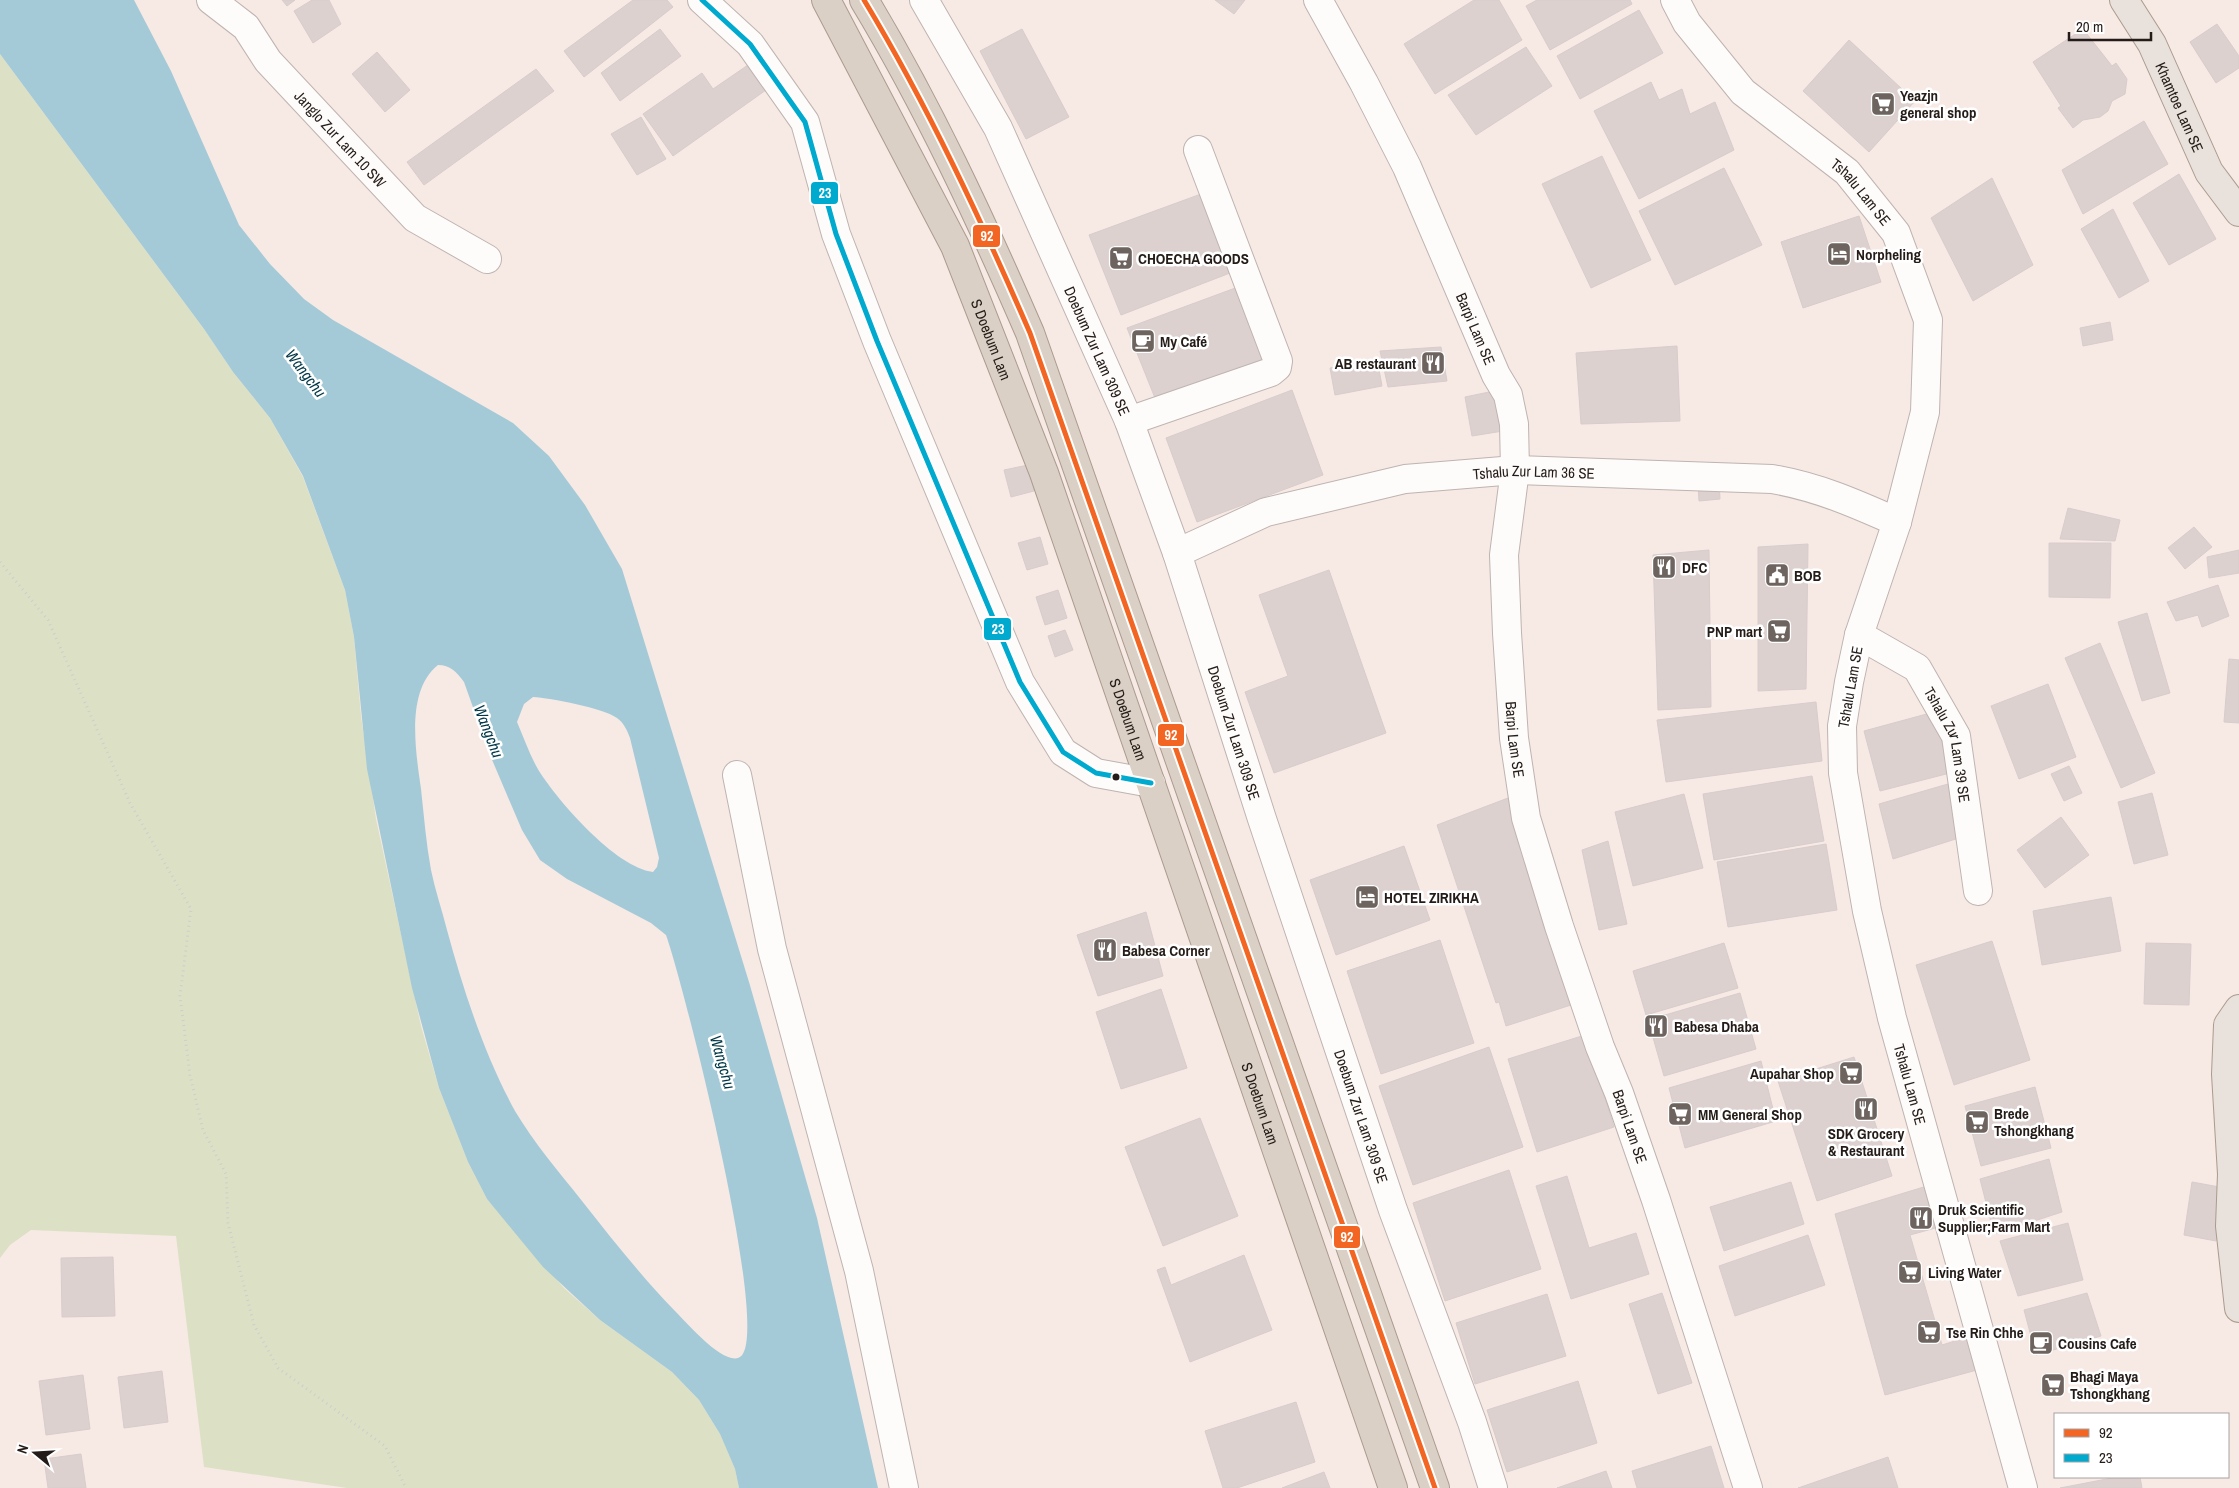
<svg xmlns="http://www.w3.org/2000/svg" width="2239" height="1488" font-family="'Archivo Narrow',sans-serif">
<rect width="100%" height="100%" fill="#f7e9e4"/>
<path fill="#dce1c5" d="M 0,54 L 204,329 L 233,372 L 270,418 L 303,477 L 345,590 L 354,637 L 361,716 L 376,819 L 421,1026 L 439,1088 L 468,1162 L 487,1199 L 564,1288 L 600,1320 L 672,1372 L 699,1400 L 720,1434 L 735,1469 L 739,1488 L 347,1488 L 204,1467 L 176,1236 L 31,1230 L 10,1245 L 0,1258 Z"/>
<path fill="#a4cad8" fill-rule="evenodd" d="M 0,0 L 134,0 L 171,71 L 239,225 L 270,264 L 304,299 L 333,320 L 513,423 L 549,456 L 585,505 L 622,569 L 749,982 L 817,1218 L 878,1488 L 739,1488 L 735,1469 L 720,1434 L 699,1400 L 672,1372 L 600,1320 L 543,1267 L 487,1199 L 468,1162 L 439,1088 L 412,988 L 367,769 L 354,637 L 345,590 L 303,476 L 270,418 L 233,372 L 204,329 L 0,54 ZM 438,665 C 450,665 457,672 464,682 L 490,755 L 522,830 L 540,860 L 567,879 L 651,923 L 666,935 C 682,978 777,1349 738,1358 C 721,1363 686,1322 675,1311 C 641,1276 612,1239 582,1201 C 559,1172 534,1143 515,1111 C 484,1054 464,992 447,930 C 442,910 435,890 431,870 C 426,843 424,816 421,789 C 416,753 405,691 438,665 ZM 533,697 C 550,698 604,708 617,718 C 624,723 627,730 630,738 L 659,858 L 657,867 L 653,872 C 615,867 559,802 539,771 C 530,756 524,738 517,722 L 524,704 Z"/>
<g fill="#ddd1d0" stroke="#d8cccc">
<path d="M 282,0 L 295,0 L 287,6 Z"/>
<path d="M 312,0 L 329,0 L 341,24 L 313,43 L 294,11 Z"/>
<path d="M 633,0 L 667,0 L 673,7 L 584,77 L 564,51 Z"/>
<path d="M 1215,0 L 1245,0 L 1234,14 Z"/>
<path d="M 1474,0 L 1499,0 L 1522,40 L 1435,94 L 1404,44 Z"/>
<path d="M 1537,0 L 1630,0 L 1632,4 L 1550,50 L 1526,6 Z"/>
<path d="M 1639,10 L 1663,53 L 1580,99 L 1557,56 Z"/>
<path d="M 2217,24 L 2239,56 L 2239,68 L 2216,83 L 2190,42 Z"/>
<path d="M 660,29 L 681,56 L 620,101 L 601,73 Z"/>
<path d="M 1022,29 L 1069,117 L 1026,139 L 980,51 Z"/>
<path d="M 2083,29 L 2112,66 L 2116,63 L 2127,79 L 2125,94 L 2112,101 L 2108,111 L 2100,117 L 2083,120 L 2073,128 L 2058,108 L 2061,106 L 2033,62 Z"/>
<path d="M 1849,40 L 1915,101 L 1869,152 L 1803,91 Z"/>
<path d="M 1526,47 L 1552,86 L 1476,135 L 1448,95 Z"/>
<path d="M 377,52 L 410,90 L 385,112 L 352,74 Z"/>
<path d="M 748,65 L 766,90 L 673,156 L 643,114 L 702,73 L 713,89 Z"/>
<path d="M 536,69 L 554,91 L 424,185 L 407,162 Z"/>
<path d="M 1651,82 L 1659,100 L 1682,89 L 1690,114 L 1715,102 L 1734,150 L 1639,199 L 1594,111 Z"/>
<path d="M 641,117 L 666,159 L 637,175 L 611,134 Z"/>
<path d="M 2144,121 L 2168,164 L 2083,214 L 2062,170 Z"/>
<path d="M 1602,156 L 1651,260 L 1591,288 L 1542,184 Z"/>
<path d="M 1724,168 L 1762,245 L 1675,285 L 1639,211 Z"/>
<path d="M 2179,174 L 2216,239 L 2169,265 L 2133,203 Z"/>
<path d="M 1992,178 L 2033,265 L 1973,301 L 1931,218 Z"/>
<path d="M 1201,194 L 1230,273 L 1121,315 L 1089,235 Z"/>
<path d="M 2113,209 L 2149,281 L 2119,298 L 2081,229 Z"/>
<path d="M 1859,216 L 1881,282 L 1803,308 L 1781,242 Z"/>
<path d="M 1238,287 L 1267,366 L 1159,408 L 1127,328 Z"/>
<path d="M 2110,322 L 2113,340 L 2083,346 L 2080,328 Z"/>
<path d="M 1677,346 L 1680,421 L 1581,424 L 1576,353 Z"/>
<path d="M 1441,347 L 1447,381 L 1388,387 L 1380,351 Z"/>
<path d="M 1377,359 L 1382,386 L 1335,395 L 1330,368 Z"/>
<path d="M 1292,390 L 1323,475 L 1197,522 L 1166,438 Z"/>
<path d="M 1494,391 L 1503,431 L 1472,436 L 1465,397 Z"/>
<path d="M 1028,465 L 1034,491 L 1011,497 L 1004,470 Z"/>
<path d="M 1719,482 L 1720,499 L 1699,501 L 1698,483 Z"/>
<path d="M 2068,508 L 2120,520 L 2115,541 L 2060,539 Z"/>
<path d="M 2194,527 L 2212,547 L 2185,569 L 2168,548 Z"/>
<path d="M 1040,537 L 1048,564 L 1027,570 L 1018,543 Z"/>
<path d="M 2049,543 L 2111,543 L 2110,598 L 2049,597 Z"/>
<path d="M 1808,544 L 1806,689 L 1758,691 L 1758,547 Z"/>
<path d="M 1709,550 L 1711,707 L 1658,710 L 1653,555 Z"/>
<path d="M 2239,550 L 2239,573 L 2209,578 L 2207,557 Z"/>
<path d="M 1329,570 L 1386,733 L 1274,773 L 1245,692 L 1288,676 L 1259,595 Z"/>
<path d="M 2218,585 L 2229,616 L 2202,627 L 2198,615 L 2176,621 L 2167,602 Z"/>
<path d="M 1058,590 L 1067,618 L 1045,625 L 1036,597 Z"/>
<path d="M 2147,613 L 2170,693 L 2142,701 L 2118,622 Z"/>
<path d="M 1065,630 L 1073,650 L 1055,657 L 1048,636 Z"/>
<path d="M 2100,643 L 2155,773 L 2121,788 L 2065,658 Z"/>
<path d="M 2229,659 L 2239,660 L 2239,723 L 2224,722 Z"/>
<path d="M 2048,684 L 2076,757 L 2019,779 L 1991,706 Z"/>
<path d="M 1816,702 L 1822,761 L 1666,782 L 1657,720 Z"/>
<path d="M 1934,712 L 1950,773 L 1880,791 L 1864,731 Z"/>
<path d="M 2069,766 L 2082,793 L 2064,801 L 2051,774 Z"/>
<path d="M 1812,776 L 1824,841 L 1714,860 L 1703,794 Z"/>
<path d="M 1948,784 L 1962,837 L 1893,859 L 1879,804 Z"/>
<path d="M 2152,793 L 2168,855 L 2134,864 L 2118,802 Z"/>
<path d="M 1684,794 L 1703,868 L 1633,886 L 1615,812 Z"/>
<path d="M 1508,798 L 1568,979 L 1563,982 L 1571,1005 L 1506,1026 L 1499,1002 L 1496,1003 L 1437,825 Z"/>
<path d="M 2061,817 L 2089,855 L 2045,888 L 2017,850 Z"/>
<path d="M 1608,841 L 1627,924 L 1599,930 L 1582,850 Z"/>
<path d="M 1826,844 L 1837,910 L 1728,927 L 1717,862 Z"/>
<path d="M 1404,846 L 1430,920 L 1336,955 L 1310,880 Z"/>
<path d="M 2111,897 L 2121,951 L 2042,965 L 2033,911 Z"/>
<path d="M 1146,912 L 1163,976 L 1098,996 L 1077,935 Z"/>
<path d="M 1440,940 L 1474,1043 L 1381,1074 L 1347,971 Z"/>
<path d="M 1992,941 L 2030,1060 L 1954,1085 L 1916,965 Z"/>
<path d="M 1724,943 L 1738,988 L 1646,1015 L 1633,971 Z"/>
<path d="M 2146,943 L 2191,944 L 2189,1005 L 2144,1004 Z"/>
<path d="M 1161,989 L 1187,1068 L 1121,1089 L 1096,1012 Z"/>
<path d="M 1740,993 L 1756,1049 L 1664,1076 L 1648,1020 Z"/>
<path d="M 1585,1035 L 1614,1127 L 1537,1152 L 1508,1059 Z"/>
<path d="M 1489,1047 L 1523,1147 L 1413,1185 L 1379,1086 Z"/>
<path d="M 1854,1057 L 1892,1176 L 1817,1201 L 1778,1081 Z"/>
<path d="M 1761,1061 L 1776,1121 L 1685,1148 L 1669,1088 Z"/>
<path d="M 2035,1087 L 2051,1148 L 1981,1166 L 1965,1106 Z"/>
<path d="M 1200,1118 L 1238,1216 L 1163,1246 L 1125,1147 Z"/>
<path d="M 2049,1159 L 2062,1212 L 1994,1234 L 1980,1179 Z"/>
<path d="M 1509,1170 L 1541,1269 L 1445,1301 L 1413,1203 Z"/>
<path d="M 1567,1176 L 1589,1248 L 1636,1233 L 1649,1274 L 1571,1299 L 1536,1186 Z"/>
<path d="M 1791,1182 L 1804,1224 L 1724,1251 L 1710,1207 Z"/>
<path d="M 2192,1182 L 2225,1188 L 2216,1241 L 2184,1235 Z"/>
<path d="M 1927,1186 L 1939,1227 L 1910,1235 L 1942,1345 L 1968,1337 L 1977,1370 L 1885,1395 L 1835,1214 Z"/>
<path d="M 2068,1223 L 2083,1280 L 2018,1296 L 2000,1241 Z"/>
<path d="M 1808,1235 L 1825,1285 L 1735,1316 L 1719,1266 Z"/>
<path d="M 1244,1255 L 1272,1330 L 1190,1362 L 1157,1270 L 1165,1267 L 1171,1285 Z"/>
<path d="M 113,1257 L 115,1316 L 62,1317 L 61,1258 Z"/>
<path d="M 1662,1293 L 1692,1383 L 1658,1394 L 1629,1304 Z"/>
<path d="M 2087,1293 L 2101,1336 L 2036,1355 L 2024,1310 Z"/>
<path d="M 1547,1294 L 1566,1356 L 1475,1384 L 1456,1323 Z"/>
<path d="M 162,1371 L 168,1422 L 124,1428 L 118,1377 Z"/>
<path d="M 83,1375 L 90,1429 L 46,1435 L 39,1381 Z"/>
<path d="M 1578,1381 L 1597,1443 L 1507,1472 L 1487,1410 Z"/>
<path d="M 1296,1402 L 1315,1462 L 1237,1488 L 1223,1488 L 1205,1431 Z"/>
<path d="M 1711,1446 L 1724,1488 L 1637,1488 L 1632,1471 Z"/>
<path d="M 81,1454 L 86,1488 L 48,1488 L 44,1459 Z"/>
<path d="M 1888,1457 L 1898,1488 L 1798,1488 Z"/>
<path d="M 1606,1471 L 1612,1488 L 1557,1488 Z"/>
<path d="M 1324,1472 L 1330,1488 L 1282,1488 Z"/>
<path d="M 2117,1477 L 2140,1477 L 2142,1488 L 2060,1488 Z"/>
</g>
<g fill="none" stroke-linecap="round" stroke-linejoin="round">
<defs>
<g id="minor">
<path id="s1" d="M 211,0 L 246,27 L 268,61 L 415,218 L 487,259"/>
<path d="M 702,0 L 750,44 L 805,122 L 836,234 L 877,341 L 1020,682 L 1063,752 L 1096,773 L 1151,783"/>
<path id="s2" d="M 924,0 L 998,128 L 1129,421 L 1177,553 L 1262,819 L 1393,1210 L 1472,1422 L 1493,1488"/>
<path id="s3" d="M 1318,0 L 1364,83 L 1407,167 L 1496,375 L 1508,395 L 1514,424 L 1515,470 L 1504,555 L 1507,633 L 1514,738 L 1526,818 L 1559,926 L 1600,1047 L 1619,1093 L 1656,1200 L 1748,1488"/>
<path id="s4" d="M 1675,0 L 1687,23 L 1743,92 L 1847,172 L 1896,233 L 1928,320 L 1925,412 L 1897,522 L 1859,635 L 1849,682 L 1842,726 L 1843,773 L 1867,911 L 1892,1018 L 2023,1488"/>
<path d="M 1129,421 L 1271,372 L 1277,367 L 1278,361 L 1198,150"/>
<path id="s5" d="M 1177,553 L 1266,512 L 1405,479 L 1515,470 L 1772,479 C 1818,487 1854,503 1897,522"/>
<path id="s6" d="M 1859,635 L 1917,668 L 1956,736 L 1978,891"/>
<path d="M 737,775 L 772,949 L 859,1271 L 904,1488"/>
</g>
<g id="major">
<path id="s7" d="M 2124,0 L 2152,44 L 2209,172 L 2239,212"/>
<path d="M 2239,1009 L 2228,1025 L 2226,1074 L 2232,1174 L 2230,1226 L 2239,1308"/>
</g>
<g id="highway">
<path id="s8" d="M 826,0 L 955,246 L 1044,473 L 1393,1488"/>
<path d="M 864,0 C 928,106 981,220 1030,333 L 1435,1488"/>
</g>
</defs>
<use href="#minor" stroke="#beb4b0" stroke-width="30"/>
<use href="#major" stroke="#ab9b8f" stroke-width="30"/>
<use href="#highway" stroke="#ab9b8f" stroke-width="30"/>
<path stroke="#d0cccb" stroke-width="3" stroke-dasharray="1 4" stroke-linecap="butt" d="M 0,562 L 48,620 L 130,803 L 191,909 L 180,996 L 190,1075 L 203,1130 L 226,1174 L 228,1223 L 254,1325 L 278,1368 L 385,1446 L 406,1488"/>
<use href="#minor" stroke="#fefcfb" stroke-width="28"/>
<use href="#major" stroke="#e9e1db" stroke-width="28"/>
<use href="#highway" stroke="#dad0c5" stroke-width="28"/>
<defs>
<path id="bus-1" d="M 864,0 C 928,106 981,220 1030,333 L 1435,1488"/>
<path id="bus-2" d="M 702,0 L 750,44 L 805,122 L 836,234 L 877,341 L 1020,682 L 1063,752 L 1096,773 L 1151,783"/>
</defs>
<use href="#bus-1" stroke="#fff" stroke-width="9"/>
<use href="#bus-2" stroke="#fff" stroke-width="9"/>
<use href="#bus-1" stroke="#f26522" stroke-width="5"/>
<use href="#bus-2" stroke="#00a9ce" stroke-width="5"/>
</g>
<defs>
<symbol id="supermarket-square" viewBox="-11 -11 22 22"><rect x="-9" y="-9" width="18" height="18" rx="4" fill="#6e645f" stroke="#fff"/><path d="M-6-5.5h2.5l.6 2H6L4.5 2H-2.5L-4.4-4H-6ZM-1.5 3.2a1.3 1.3 0 1 0 .1 0ZM3 3.2a1.3 1.3 0 1 0 .1 0Z" fill="#fff"/></symbol>
<symbol id="hotel-square" viewBox="-11 -11 22 22"><rect x="-9" y="-9" width="18" height="18" rx="4" fill="#6e645f" stroke="#fff"/><path d="M-6-4.5h1.5V1H6V5H4.5V3h-9V5H-6ZM-4 0a1.8 1.8 0 1 1 3.6 0ZM.5 0V-2.5h3Q6-2.5 6 0Z" fill="#fff"/></symbol>
<symbol id="cafe-square" viewBox="-11 -11 22 22"><rect x="-9" y="-9" width="18" height="18" rx="4" fill="#6e645f" stroke="#fff"/><path d="M-5.5-4.5H6V0H3Q3 3.5 0 3.5H-2.5Q-5.5 3.5-5.5 0ZM3-3.2v2h1.7v-2ZM-6 4.5H4V6H-6Z" fill="#fff"/></symbol>
<symbol id="restaurant-square" viewBox="-11 -11 22 22"><rect x="-9" y="-9" width="18" height="18" rx="4" fill="#6e645f" stroke="#fff"/><path d="M-5-6h1v4h1v-4h1v4h1v-4h1v5L-1.5 .5V6h-2V.5L-5-1ZM5-6V6H3V1.5H1.5Q1.5-4 5-6Z" fill="#fff"/></symbol>
<symbol id="civic-square" viewBox="-11 -11 22 22"><rect x="-9" y="-9" width="18" height="18" rx="4" fill="#6e645f" stroke="#fff"/><path d="M-.6-6.5H3V-4.5H.6V-3L4-1V1h2V6H-6V1h2V-1L-.6-3ZM-1.2 2.5V6h2.4V2.5Z" fill="#fff"/></symbol>
</defs>
<g fill-rule="evenodd">
<use href="#supermarket-square" x="1869" y="90" width="28" height="28"/>
<use href="#hotel-square" x="1825" y="240" width="28" height="28"/>
<use href="#supermarket-square" x="1107" y="244" width="28" height="28"/>
<use href="#cafe-square" x="1129" y="327" width="28" height="28"/>
<use href="#restaurant-square" x="1419" y="349" width="28" height="28"/>
<use href="#restaurant-square" x="1650" y="553" width="28" height="28"/>
<use href="#civic-square" x="1763" y="561" width="28" height="28"/>
<use href="#supermarket-square" x="1765" y="617" width="28" height="28"/>
<use href="#hotel-square" x="1353" y="883" width="28" height="28"/>
<use href="#restaurant-square" x="1091" y="936" width="28" height="28"/>
<use href="#restaurant-square" x="1642" y="1012" width="28" height="28"/>
<use href="#supermarket-square" x="1837" y="1059" width="28" height="28"/>
<use href="#restaurant-square" x="1852" y="1095" width="28" height="28"/>
<use href="#supermarket-square" x="1666" y="1100" width="28" height="28"/>
<use href="#supermarket-square" x="1963" y="1108" width="28" height="28"/>
<use href="#restaurant-square" x="1907" y="1204" width="28" height="28"/>
<use href="#supermarket-square" x="1896" y="1258" width="28" height="28"/>
<use href="#supermarket-square" x="1915" y="1318" width="28" height="28"/>
<use href="#cafe-square" x="2027" y="1329" width="28" height="28"/>
<use href="#supermarket-square" x="2039" y="1371" width="28" height="28"/>
</g>
<circle fill="#241c18" stroke="#fff" stroke-width="2" cx="1116" cy="777" r="4.5"/>
<g text-anchor="middle" dominant-baseline="central" stroke-width="5" stroke-linejoin="round" paint-order="stroke">
<g font-size="15" font-weight="bold" fill="#241c18" stroke="#fff" text-anchor="start">
<text x="1900" y="95">Yeazjn<tspan x="1900" dy="17">general shop</tspan></text>
<text x="1856" y="254">Norpheling</text>
<text x="1138" y="258">CHOECHA GOODS</text>
<text x="1160" y="341">My Café</text>
<text x="1416" y="363" text-anchor="end">AB restaurant</text>
<text x="1682" y="567">DFC</text>
<text x="1794" y="575">BOB</text>
<text x="1762" y="631" text-anchor="end">PNP mart</text>
<text x="1384" y="897">HOTEL ZIRIKHA</text>
<text x="1122" y="950">Babesa Corner</text>
<text x="1674" y="1026">Babesa Dhaba</text>
<text x="1834" y="1073" text-anchor="end">Aupahar Shop</text>
<text x="1994" y="1113">Brede<tspan x="1994" dy="17">Tshongkhang</tspan></text>
<text x="1698" y="1114">MM General Shop</text>
<text x="1866" y="1133" text-anchor="middle">SDK Grocery<tspan x="1866" dy="17">&amp; Restaurant</tspan></text>
<text x="1938" y="1209">Druk Scientific<tspan x="1938" dy="17">Supplier;Farm Mart</tspan></text>
<text x="1928" y="1272">Living Water</text>
<text x="1946" y="1332">Tse Rin Chhe</text>
<text x="2058" y="1343">Cousins Cafe</text>
<text x="2070" y="1376">Bhagi Maya<tspan x="2070" dy="17">Tshongkhang</tspan></text>
</g>
<g font-size="15" fill="#241c18" stroke="#fff">
<text stroke="none"><textPath href="#s7" startOffset="121">Khamtoe Lam SE</textPath></text>
<text stroke="none"><textPath href="#s1" startOffset="191">Janglo Zur Lam 10 SW</textPath></text>
<text stroke="none"><textPath href="#s4" startOffset="270">Tshalu Lam SE</textPath></text>
<text stroke="none"><textPath href="#s3" startOffset="365">Barpi Lam SE</textPath></text>
<text stroke="none"><textPath href="#s8" startOffset="378">S Doebum Lam</textPath></text>
<text stroke="none"><textPath href="#s2" startOffset="392">Doebum Zur Lam 309 SE</textPath></text>
<text stroke="none"><textPath href="#s5" startOffset="370">Tshalu Zur Lam 36 SE</textPath></text>
<text transform="translate(1850 687) rotate(-80)">Tshalu Lam SE</text>
<text stroke="none"><textPath href="#s8" startOffset="782">S Doebum Lam</textPath></text>
<text stroke="none"><textPath href="#s2" startOffset="798">Doebum Zur Lam 309 SE</textPath></text>
<text stroke="none"><textPath href="#s3" startOffset="785">Barpi Lam SE</textPath></text>
<text stroke="none"><textPath href="#s6" startOffset="151">Tshalu Zur Lam 39 SE</textPath></text>
<text stroke="none"><textPath href="#s4" startOffset="1200">Tshalu Lam SE</textPath></text>
<text stroke="none"><textPath href="#s8" startOffset="1188">S Doebum Lam</textPath></text>
<text stroke="none"><textPath href="#s2" startOffset="1202">Doebum Zur Lam 309 SE</textPath></text>
<text stroke="none"><textPath href="#s3" startOffset="1190">Barpi Lam SE</textPath></text>
</g>
<g font-size="16" font-style="italic" fill="#003747" stroke="#fff">
<text transform="translate(306 373) rotate(53)">Wangchu</text>
<text transform="translate(489 731) rotate(69)">Wangchu</text>
<text transform="translate(723 1062) rotate(74)">Wangchu</text>
</g>
</g>
<g stroke="#fff" stroke-width="2">
<rect x="810" y="181" width="29" height="24" rx="5" fill="#00a9ce"/>
<rect x="972" y="224" width="29" height="24" rx="5" fill="#f26522"/>
<rect x="983" y="617" width="29" height="24" rx="5" fill="#00a9ce"/>
<rect x="1157" y="723" width="28" height="24" rx="5" fill="#f26522"/>
<rect x="1333" y="1225" width="28" height="24" rx="5" fill="#f26522"/>
</g>
<g font-size="14" text-anchor="middle" font-weight="bold" fill="#fff">
<text x="825" y="198">23</text>
<text x="987" y="241">92</text>
<text x="998" y="634">23</text>
<text x="1171" y="740">92</text>
<text x="1347" y="1242">92</text>
</g>
<rect x="2054" y="1413" width="175" height="65" fill="#ffffff" stroke="#a7a4a3"/>
<rect x="2064" y="1429" width="25" height="8" fill="#f26522" stroke="#a7a4a3"/>
<text x="2099" y="1438" font-size="15" fill="#241c18">92</text>
<rect x="2064" y="1454" width="25" height="8" fill="#00a9ce" stroke="#a7a4a3"/>
<text x="2099" y="1463" font-size="15" fill="#241c18">23</text>
<g transform="translate(35 1453) rotate(288)" stroke="#ffffff" stroke-width="4" paint-order="stroke">
<path d="M0-4L9 19L0 12L-9 19Z" fill="#241c18"/>
<text y="-8" font-size="14" font-weight="bold" text-anchor="middle" fill="#241c18">N</text>
</g>
<path d="M2069 32v8h82v-8" fill="none" stroke="#241c18" stroke-width="2.5"/>
<text x="2076" y="32" font-size="15" fill="#241c18" stroke="#ffffff" stroke-width="4" paint-order="stroke">20 m</text>
</svg>
